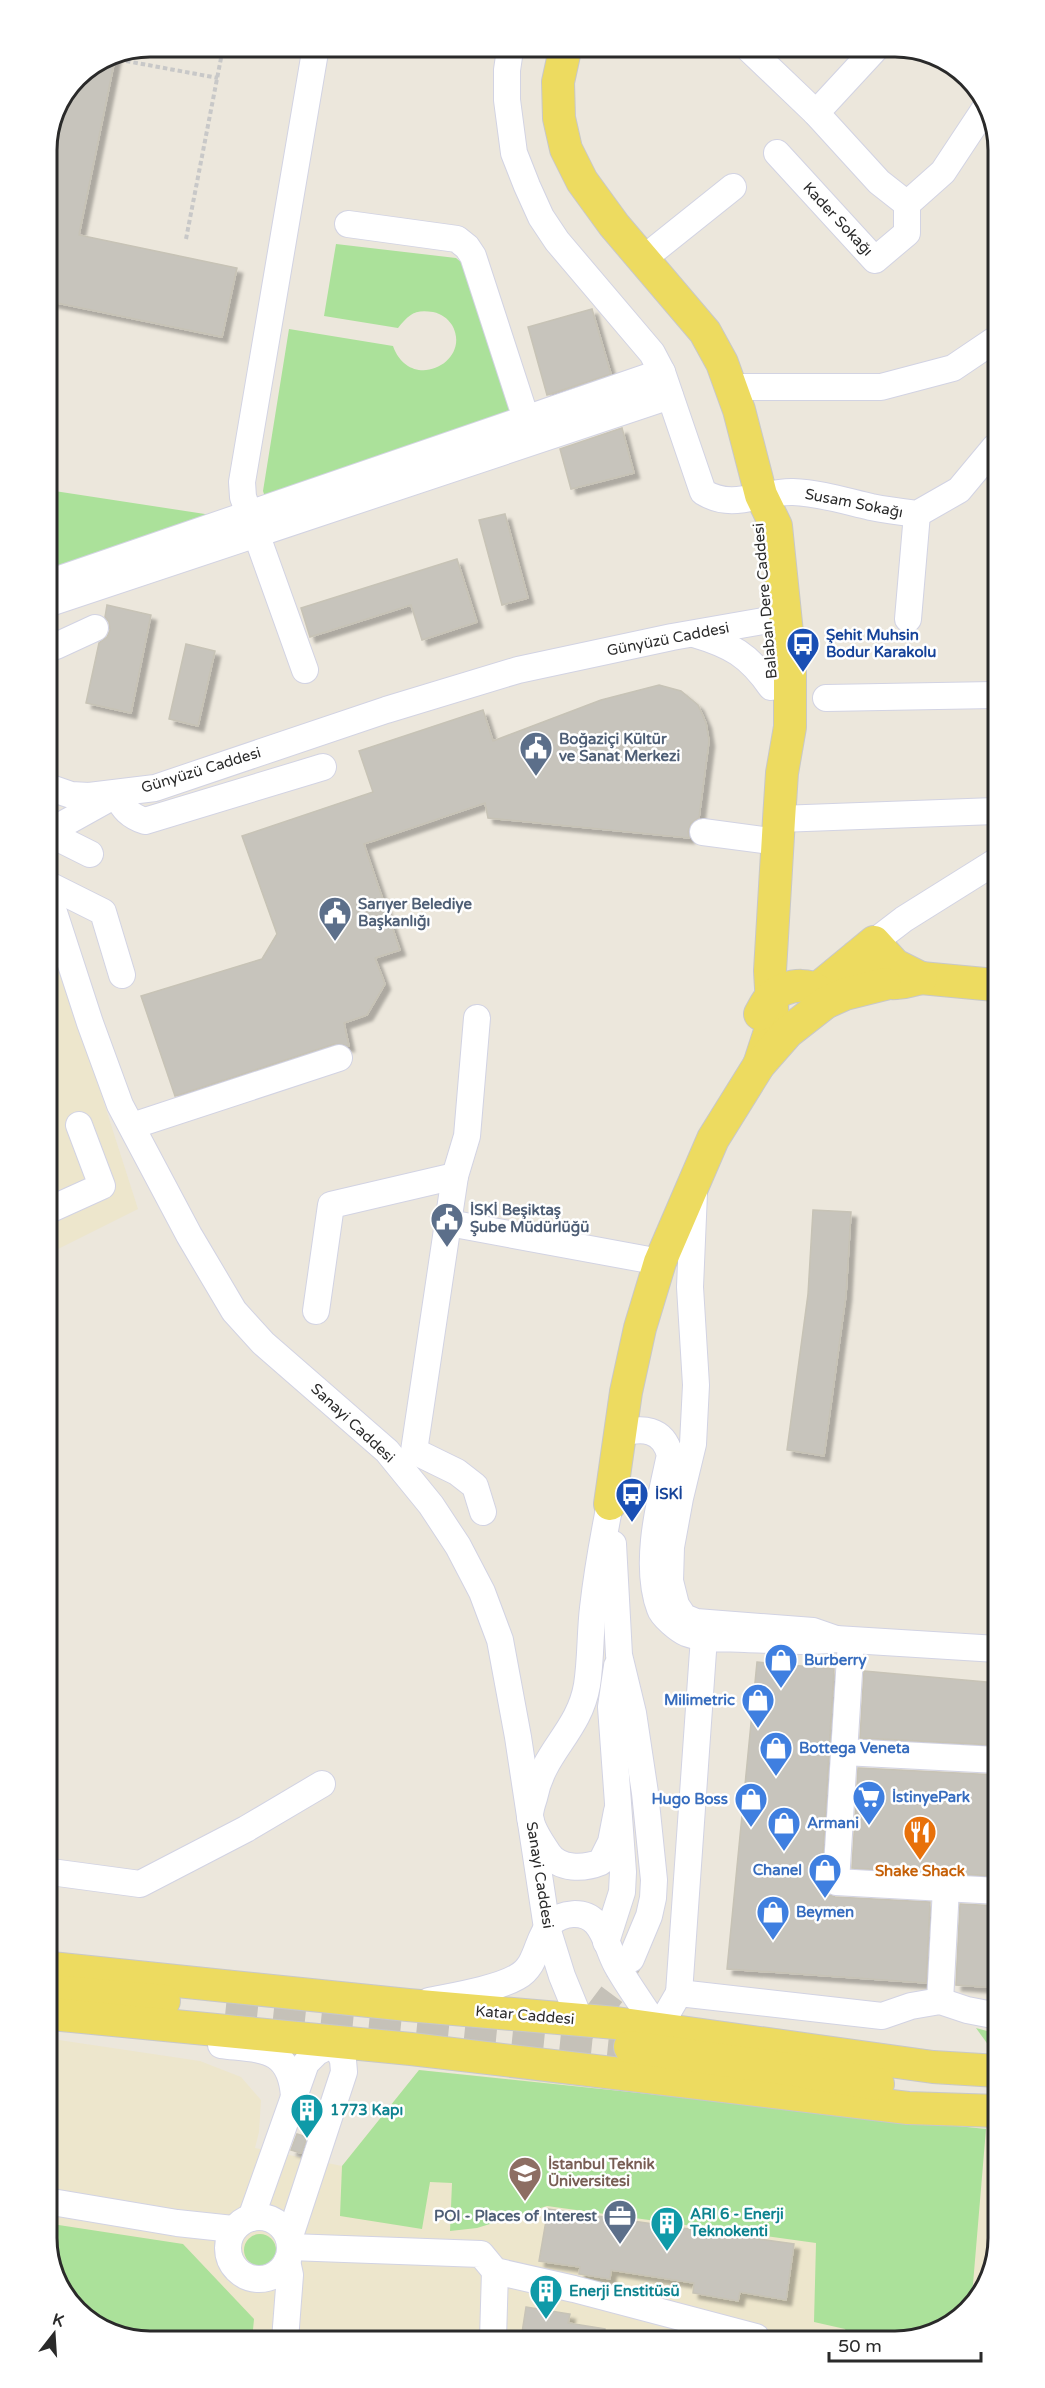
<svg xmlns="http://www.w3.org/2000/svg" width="1045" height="2388" font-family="'Varela Round',sans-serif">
<defs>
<filter id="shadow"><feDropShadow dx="5.5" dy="5.5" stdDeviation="1.5" flood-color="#0004"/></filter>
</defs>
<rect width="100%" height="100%" fill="#ece7dc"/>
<g fill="#ede6cc">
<path d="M 49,931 L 138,1209 L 50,1253 Z"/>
<path d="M 52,2039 L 200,2061 L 241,2077 L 261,2100 L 259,2132 L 255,2148 L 342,2166 L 419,2070 L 998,2124 L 998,2238 L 977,2301 L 929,2336 L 143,2341 L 87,2320 L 52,2272 Z"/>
</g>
<g fill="#abe19a">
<path d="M 336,244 L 456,258 L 462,263 L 513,412 L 265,497 L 263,491 L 289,329 L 393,346 C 410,394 473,362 452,325 C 447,318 442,314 433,312 C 415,309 409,314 398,328 L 324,316 Z"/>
<path d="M 48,490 L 218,516 L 48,574 Z"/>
<path d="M 976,2028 L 998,2034 L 998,2051 L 989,2046 Z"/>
<path d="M 419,2070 L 986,2129 L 973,2284 L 969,2307 L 929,2336 L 848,2336 L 845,2329 L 814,2322 L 816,2243 L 547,2206 L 477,2228 L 450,2231 L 452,2183 L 430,2182 L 422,2229 L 340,2216 L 342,2166 Z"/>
<path d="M 52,2224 L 183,2244 L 254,2319 L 252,2341 L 126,2335 L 87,2320 L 52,2272 Z"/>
<circle cx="260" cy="2250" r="16"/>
</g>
<g fill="#c7c4bc" stroke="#c7c3b6" stroke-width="1.5" filter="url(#shadow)">
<path d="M 111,54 L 116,54 L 79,235 L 237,268 L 222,337 L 47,301 L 47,144 L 77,77 Z"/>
<path d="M 592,309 L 611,374 L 547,395 L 528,327 Z"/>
<path d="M 622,428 L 634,473 L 571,489 L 560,449 Z"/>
<path d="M 505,514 L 528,598 L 502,605 L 479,520 Z"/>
<path d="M 457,559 L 477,622 L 422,640 L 411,605 L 310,637 L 301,608 Z"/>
<path d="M 107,605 L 151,615 L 131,713 L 86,703 L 99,643 L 107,637 L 110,630 L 109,622 L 105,617 Z"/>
<path d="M 186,644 L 215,651 L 198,726 L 169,719 Z"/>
<path d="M 659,685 L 681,691 L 698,705 L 706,723 L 709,741 L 699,818 L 691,823 L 688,831 L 689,838 L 488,818 L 485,803 L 364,844 L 400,950 L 375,958 L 385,984 L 367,1015 L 344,1023 L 349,1046 L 334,1044 L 175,1096 L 141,996 L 262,959 L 277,934 L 242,836 L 373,792 L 359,751 L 483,710 L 493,741 L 601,700 Z"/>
<path d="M 813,1210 L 851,1212 L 846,1295 L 824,1456 L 787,1450 L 808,1294 Z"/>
<path d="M 757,1662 L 834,1669 L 821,1881 L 822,1888 L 827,1894 L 835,1897 L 930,1902 L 926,1983 L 727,1969 Z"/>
<path d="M 864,1671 L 997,1683 L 997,1745 L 860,1738 Z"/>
<path d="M 858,1768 L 997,1775 L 998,1876 L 852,1868 Z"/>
<path d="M 960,1904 L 998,1906 L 998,1988 L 956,1985 Z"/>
<path d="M 297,2134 L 307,2137 L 301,2153 L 291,2150 Z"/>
<path d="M 548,2209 L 794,2244 L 786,2300 L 740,2292 L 738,2301 L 693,2293 L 694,2283 L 611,2270 L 610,2279 L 579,2274 L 580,2267 L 539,2261 Z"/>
<path d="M 526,2307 L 570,2314 L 568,2323 L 605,2329 L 605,2338 L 521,2339 Z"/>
</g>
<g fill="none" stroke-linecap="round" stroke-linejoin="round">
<path stroke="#c5c1b8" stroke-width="26" stroke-dasharray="26 13" stroke-linecap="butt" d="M 567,2040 L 588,2026 L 612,1994 L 631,1959"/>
<path stroke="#c5c1b8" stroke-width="32" stroke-dasharray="32 16" stroke-linecap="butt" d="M 226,2006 L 630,2047"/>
<defs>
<g id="minor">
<path d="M 748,48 L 816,113 L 879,182 L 907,204 L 943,172 L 986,107"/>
<path d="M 510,50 L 507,70 L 507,100 L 514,153 L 527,186 L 541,217 L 557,241 L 652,353 L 662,372 L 703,492 C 734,511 760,491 793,492 C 820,493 845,501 871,507 C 886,510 901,512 917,514 L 959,490 L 994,448"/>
<path d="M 816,113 L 877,47"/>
<path d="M 777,153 L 875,260 L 907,233 L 907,204"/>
<path d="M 348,224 L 457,239 L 467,247 L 473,256 L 531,434"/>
<path d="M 643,259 L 733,187"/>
<path d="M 731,387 L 881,387 L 953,368 L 993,341"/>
<path d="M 48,583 L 662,372"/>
<path d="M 48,602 L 53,602 L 670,396"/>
<path d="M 908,619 L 917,514"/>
<path d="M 694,634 C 731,645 749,655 771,687"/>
<path d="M 48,646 L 56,646 L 95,628"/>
<path d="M 305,670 L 243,497 L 242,482 L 315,52"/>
<path d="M 826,698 L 994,695"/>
<path d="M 48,787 L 71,795 L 89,796 L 155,788 L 386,710 L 518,670 L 672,637 L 786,617"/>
<path d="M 116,794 C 123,809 130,816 145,821 L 323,767"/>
<path d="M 779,819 L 995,811"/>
<path d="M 65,823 L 110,798"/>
<path d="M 703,832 L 778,842"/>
<path d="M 52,835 L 90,854"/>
<path d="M 49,885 L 103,912 L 122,975"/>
<path d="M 49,897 L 90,1023 L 120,1105 L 189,1235 L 234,1311 L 263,1343 L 387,1451 L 431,1505 L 458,1546 L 482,1592 L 500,1640 L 518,1737 L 547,1928 L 562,1976 L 580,2020"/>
<path d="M 874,942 L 904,919 L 995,862"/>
<path d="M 477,1018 L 467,1136 L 455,1176 L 414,1451 L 457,1472 L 475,1486 L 483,1512"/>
<path d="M 132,1126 L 339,1058"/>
<path d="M 49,1210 L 102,1186 L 79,1125"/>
<path d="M 449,1223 L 660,1262"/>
<path d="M 316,1311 L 331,1205 L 455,1176"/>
<path d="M 619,1434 C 642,1427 663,1428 670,1455 C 660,1501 643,1564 660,1609 C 662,1616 679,1630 686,1633 C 705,1640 726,1638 745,1639 C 776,1640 806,1643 836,1639 L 813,1631 L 696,1622 L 684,1617 L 676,1605 L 670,1581 L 671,1547 L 680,1498 L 693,1444 L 696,1385 L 690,1287 L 694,1193"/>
<path d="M 610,1504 C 603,1539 597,1573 593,1608 C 590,1633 591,1659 587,1685 C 579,1732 543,1751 534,1798 C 532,1804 530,1811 530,1816 C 531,1829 541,1842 548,1853 C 559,1870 584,1869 601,1862 L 611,1842 L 617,1811"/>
<path d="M 613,1544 L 619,1655 L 633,1713 L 645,1793 L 654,1880 L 653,1898 L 649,1916 L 631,1959"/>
<path d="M 836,1639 L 997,1649"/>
<path d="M 851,1641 L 836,1882 L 998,1891"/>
<path d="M 844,1752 L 997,1760"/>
<path d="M 51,1872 L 140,1884 L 246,1829 L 322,1784"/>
<path d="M 606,1942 L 622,1892 L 623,1872 L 611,1707 L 617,1666"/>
<path d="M 679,1993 L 704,1637"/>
<path d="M 429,2001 C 453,1996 496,1989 517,1977 C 538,1966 536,1939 550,1924 C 562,1912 584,1910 596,1923 C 606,1934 609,1951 616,1964 C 628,1986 644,2007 658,2029 L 679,1993 L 882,2016 L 911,2006 L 940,2001 L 967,2010 L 998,2016"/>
<path d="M 940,2001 L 946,1888"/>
<path d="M 221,2045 C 261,2050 290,2046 294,2096"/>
<path d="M 52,2202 L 177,2223 L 233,2229"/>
<circle cx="259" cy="2248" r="31"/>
<path d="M 251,2218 L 306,2063 L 317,2052 L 335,2043 L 343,2060 L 344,2072 L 289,2239"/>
<path d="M 290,2247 L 481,2254 L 495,2271 L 574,2289 L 756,2337"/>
<path d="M 493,2339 L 495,2271"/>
<path d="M 285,2340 L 290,2275 L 287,2261"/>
</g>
<g id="major">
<path d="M 565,50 L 558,82 L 559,118 L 566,149 L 582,181 L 614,225 L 705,332 L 722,363 L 739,410 L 761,495 L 776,526 L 790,662 L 790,727 L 782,773 L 779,819 L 770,971 L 773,1022 L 759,1065"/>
<path d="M 921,978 L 995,985"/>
<path d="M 817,989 L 874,942 L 895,965 L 921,978 C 888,987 876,987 857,956"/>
<path d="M 760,1014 C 763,1009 766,1002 770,998 C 785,983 821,979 825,1003"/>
<path d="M 610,1504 L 626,1392 L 640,1328 L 660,1262 L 713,1139 L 759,1065 L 788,1032 L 825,1003 L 845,994 L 885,984"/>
<path d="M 51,1968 L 408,2005 L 616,2023 L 933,2067 L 998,2071"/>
<path d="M 51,1991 L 164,2001"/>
<path d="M 51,2014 L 411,2049 L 908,2108 L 998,2111"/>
<path d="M 630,2047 L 794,2070 L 878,2084"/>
</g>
</defs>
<use href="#minor" stroke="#d2d3e3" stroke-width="28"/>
<use href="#major" stroke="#c8c8c8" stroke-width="34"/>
<g stroke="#c8c8c8" stroke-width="4" stroke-dasharray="4.5 3" stroke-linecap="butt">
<path d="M 126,61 L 218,78"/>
<path d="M 186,239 L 222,53"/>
</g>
<use href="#minor" stroke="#fff" stroke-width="26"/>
<use href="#major" stroke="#eddb60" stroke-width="32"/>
</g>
<defs>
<symbol id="bus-pin" viewBox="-11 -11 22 30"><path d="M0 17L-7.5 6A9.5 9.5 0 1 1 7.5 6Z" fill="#1a4fb4" stroke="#fff"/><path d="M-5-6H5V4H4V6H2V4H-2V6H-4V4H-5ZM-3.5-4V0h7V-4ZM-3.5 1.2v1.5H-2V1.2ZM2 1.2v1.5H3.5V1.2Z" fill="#fff"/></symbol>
<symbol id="civic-pin" viewBox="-11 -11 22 30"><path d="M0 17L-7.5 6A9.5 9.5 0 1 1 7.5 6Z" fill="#5c6f8a" stroke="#fff"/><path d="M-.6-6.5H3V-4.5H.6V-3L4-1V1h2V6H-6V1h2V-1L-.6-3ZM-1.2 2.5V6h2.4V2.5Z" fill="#fff"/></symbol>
<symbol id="shop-pin" viewBox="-11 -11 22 30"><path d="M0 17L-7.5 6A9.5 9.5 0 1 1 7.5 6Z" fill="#3f7fe0" stroke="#fff"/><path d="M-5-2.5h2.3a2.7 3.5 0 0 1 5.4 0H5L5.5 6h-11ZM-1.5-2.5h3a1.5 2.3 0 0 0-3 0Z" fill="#fff"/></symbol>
<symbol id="supermarket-pin" viewBox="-11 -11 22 30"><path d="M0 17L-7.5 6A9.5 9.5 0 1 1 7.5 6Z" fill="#3f7fe0" stroke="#fff"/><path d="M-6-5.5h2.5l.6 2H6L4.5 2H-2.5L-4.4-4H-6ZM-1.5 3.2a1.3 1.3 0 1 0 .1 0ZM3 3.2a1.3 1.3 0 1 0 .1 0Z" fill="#fff"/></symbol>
<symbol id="restaurant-pin" viewBox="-11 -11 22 30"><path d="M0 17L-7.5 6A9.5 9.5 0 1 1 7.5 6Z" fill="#e8710a" stroke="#fff"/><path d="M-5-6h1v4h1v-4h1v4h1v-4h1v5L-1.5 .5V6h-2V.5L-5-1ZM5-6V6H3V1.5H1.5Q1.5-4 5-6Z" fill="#fff"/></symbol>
<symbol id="building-pin" viewBox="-11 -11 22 30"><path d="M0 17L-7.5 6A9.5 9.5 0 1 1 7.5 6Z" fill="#0f9aa8" stroke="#fff"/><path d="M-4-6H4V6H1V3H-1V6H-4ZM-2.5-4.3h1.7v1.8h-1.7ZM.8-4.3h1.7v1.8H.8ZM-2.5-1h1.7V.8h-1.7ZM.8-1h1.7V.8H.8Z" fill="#fff"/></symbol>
<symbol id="university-pin" viewBox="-11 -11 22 30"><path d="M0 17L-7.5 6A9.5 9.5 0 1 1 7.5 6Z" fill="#8d6e63" stroke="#fff"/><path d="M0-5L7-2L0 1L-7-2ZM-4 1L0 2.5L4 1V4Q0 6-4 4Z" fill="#fff"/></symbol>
<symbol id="office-pin" viewBox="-11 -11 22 30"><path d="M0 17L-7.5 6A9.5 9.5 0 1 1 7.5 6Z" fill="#5c6f8a" stroke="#fff"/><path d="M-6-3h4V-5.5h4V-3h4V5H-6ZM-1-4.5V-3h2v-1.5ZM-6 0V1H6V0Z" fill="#fff"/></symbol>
</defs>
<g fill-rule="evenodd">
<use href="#bus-pin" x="784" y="625" width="38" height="52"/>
<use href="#civic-pin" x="517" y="729" width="38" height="52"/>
<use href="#civic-pin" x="316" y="894" width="38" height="52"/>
<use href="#civic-pin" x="428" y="1200" width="38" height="52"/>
<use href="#bus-pin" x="613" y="1475" width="38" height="52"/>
<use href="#shop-pin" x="762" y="1641" width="38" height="52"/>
<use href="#shop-pin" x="739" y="1681" width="38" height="52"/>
<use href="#shop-pin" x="757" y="1729" width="38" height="52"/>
<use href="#supermarket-pin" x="850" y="1778" width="38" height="52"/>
<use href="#shop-pin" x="732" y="1780" width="38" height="52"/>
<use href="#shop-pin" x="765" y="1804" width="38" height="52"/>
<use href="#restaurant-pin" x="901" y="1813" width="38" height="52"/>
<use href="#shop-pin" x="806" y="1851" width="38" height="52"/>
<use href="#shop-pin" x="754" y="1893" width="38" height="52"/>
<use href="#building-pin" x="288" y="2091" width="38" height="52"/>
<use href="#university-pin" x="506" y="2154" width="38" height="52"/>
<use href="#office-pin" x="601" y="2197" width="38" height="52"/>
<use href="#building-pin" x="648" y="2204" width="38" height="52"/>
<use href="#building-pin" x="527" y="2272" width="38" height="52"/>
</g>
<g text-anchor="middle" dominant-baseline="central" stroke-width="5" stroke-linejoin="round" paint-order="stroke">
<g font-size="15" fill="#2a2a2a" stroke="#fff">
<text transform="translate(838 219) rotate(47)">Kader Sokağı</text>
<text transform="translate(854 503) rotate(11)">Susam Sokağı</text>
<text transform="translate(765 601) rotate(-95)">Balaban Dere Caddesi</text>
<text transform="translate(668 639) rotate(-11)">Günyüzü Caddesi</text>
<text transform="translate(201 770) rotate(-17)">Günyüzü Caddesi</text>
<text transform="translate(353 1423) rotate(43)">Sanayi Caddesi</text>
<text transform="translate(540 1875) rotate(81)">Sanayi Caddesi</text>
<text transform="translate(525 2015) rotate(5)">Katar Caddesi</text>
</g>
<g font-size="15" font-weight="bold" fill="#164399" stroke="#fff" text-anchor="start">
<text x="826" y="635">Şehit Muhsin<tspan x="826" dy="17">Bodur Karakolu</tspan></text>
<text x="655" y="1494">İSKİ</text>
</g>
<g font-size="15" font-weight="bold" fill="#4e5e75" stroke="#fff" text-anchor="start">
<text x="559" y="739">Boğaziçi Kültür<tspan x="559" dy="17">ve Sanat Merkezi</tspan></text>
<text x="358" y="904">Sarıyer Belediye<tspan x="358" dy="17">Başkanlığı</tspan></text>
<text x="470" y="1210">İSKİ Beşiktaş<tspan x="470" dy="17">Şube Müdürlüğü</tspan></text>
<text x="597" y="2216" text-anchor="end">POI - Places of Interest</text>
</g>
<g font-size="15" font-weight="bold" fill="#366cbe" stroke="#fff" text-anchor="start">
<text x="804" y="1660">Burberry</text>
<text x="735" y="1700" text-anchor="end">Milimetric</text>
<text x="799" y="1748">Bottega Veneta</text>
<text x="892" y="1797">İstinyePark</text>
<text x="728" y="1799" text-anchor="end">Hugo Boss</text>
<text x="807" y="1823">Armani</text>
<text x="802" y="1870" text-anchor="end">Chanel</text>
<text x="796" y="1912">Beymen</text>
</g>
<g font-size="15" font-weight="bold" fill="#c56008" stroke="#fff">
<text x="920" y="1871">Shake Shack</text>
</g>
<g font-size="15" font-weight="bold" fill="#0d838f" stroke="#fff" text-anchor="start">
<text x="330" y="2110">1773 Kapı</text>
<text x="690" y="2214">ARI 6 - Enerji<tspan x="690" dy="17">Teknokenti</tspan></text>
<text x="569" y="2291">Enerji Enstitüsü</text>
</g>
<g font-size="15" font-weight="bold" fill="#785e54" stroke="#fff" text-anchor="start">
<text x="548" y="2164">İstanbul Teknik<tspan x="548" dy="17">Üniversitesi</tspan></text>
</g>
</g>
<path d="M0 0H1045V2388H0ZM150 57H895A93 93 0 0 1 988 150V2238A93 93 0 0 1 895 2331H150A93 93 0 0 1 57 2238V150A93 93 0 0 1 150 57Z" fill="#fff" fill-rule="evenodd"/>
<path fill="none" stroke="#2a2a2a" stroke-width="3" d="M150 57H895A93 93 0 0 1 988 150V2238A93 93 0 0 1 895 2331H150A93 93 0 0 1 57 2238V150A93 93 0 0 1 150 57Z"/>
<g transform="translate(54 2334) rotate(17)" stroke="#ffffff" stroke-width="4.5" paint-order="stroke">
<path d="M0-4.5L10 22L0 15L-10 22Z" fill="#2a2a2a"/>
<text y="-9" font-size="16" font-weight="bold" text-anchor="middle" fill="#2a2a2a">K</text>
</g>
<path d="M829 2352v9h152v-9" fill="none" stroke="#2a2a2a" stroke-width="3"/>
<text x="838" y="2352" font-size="18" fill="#2a2a2a" stroke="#ffffff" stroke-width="4.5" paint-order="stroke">50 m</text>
</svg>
